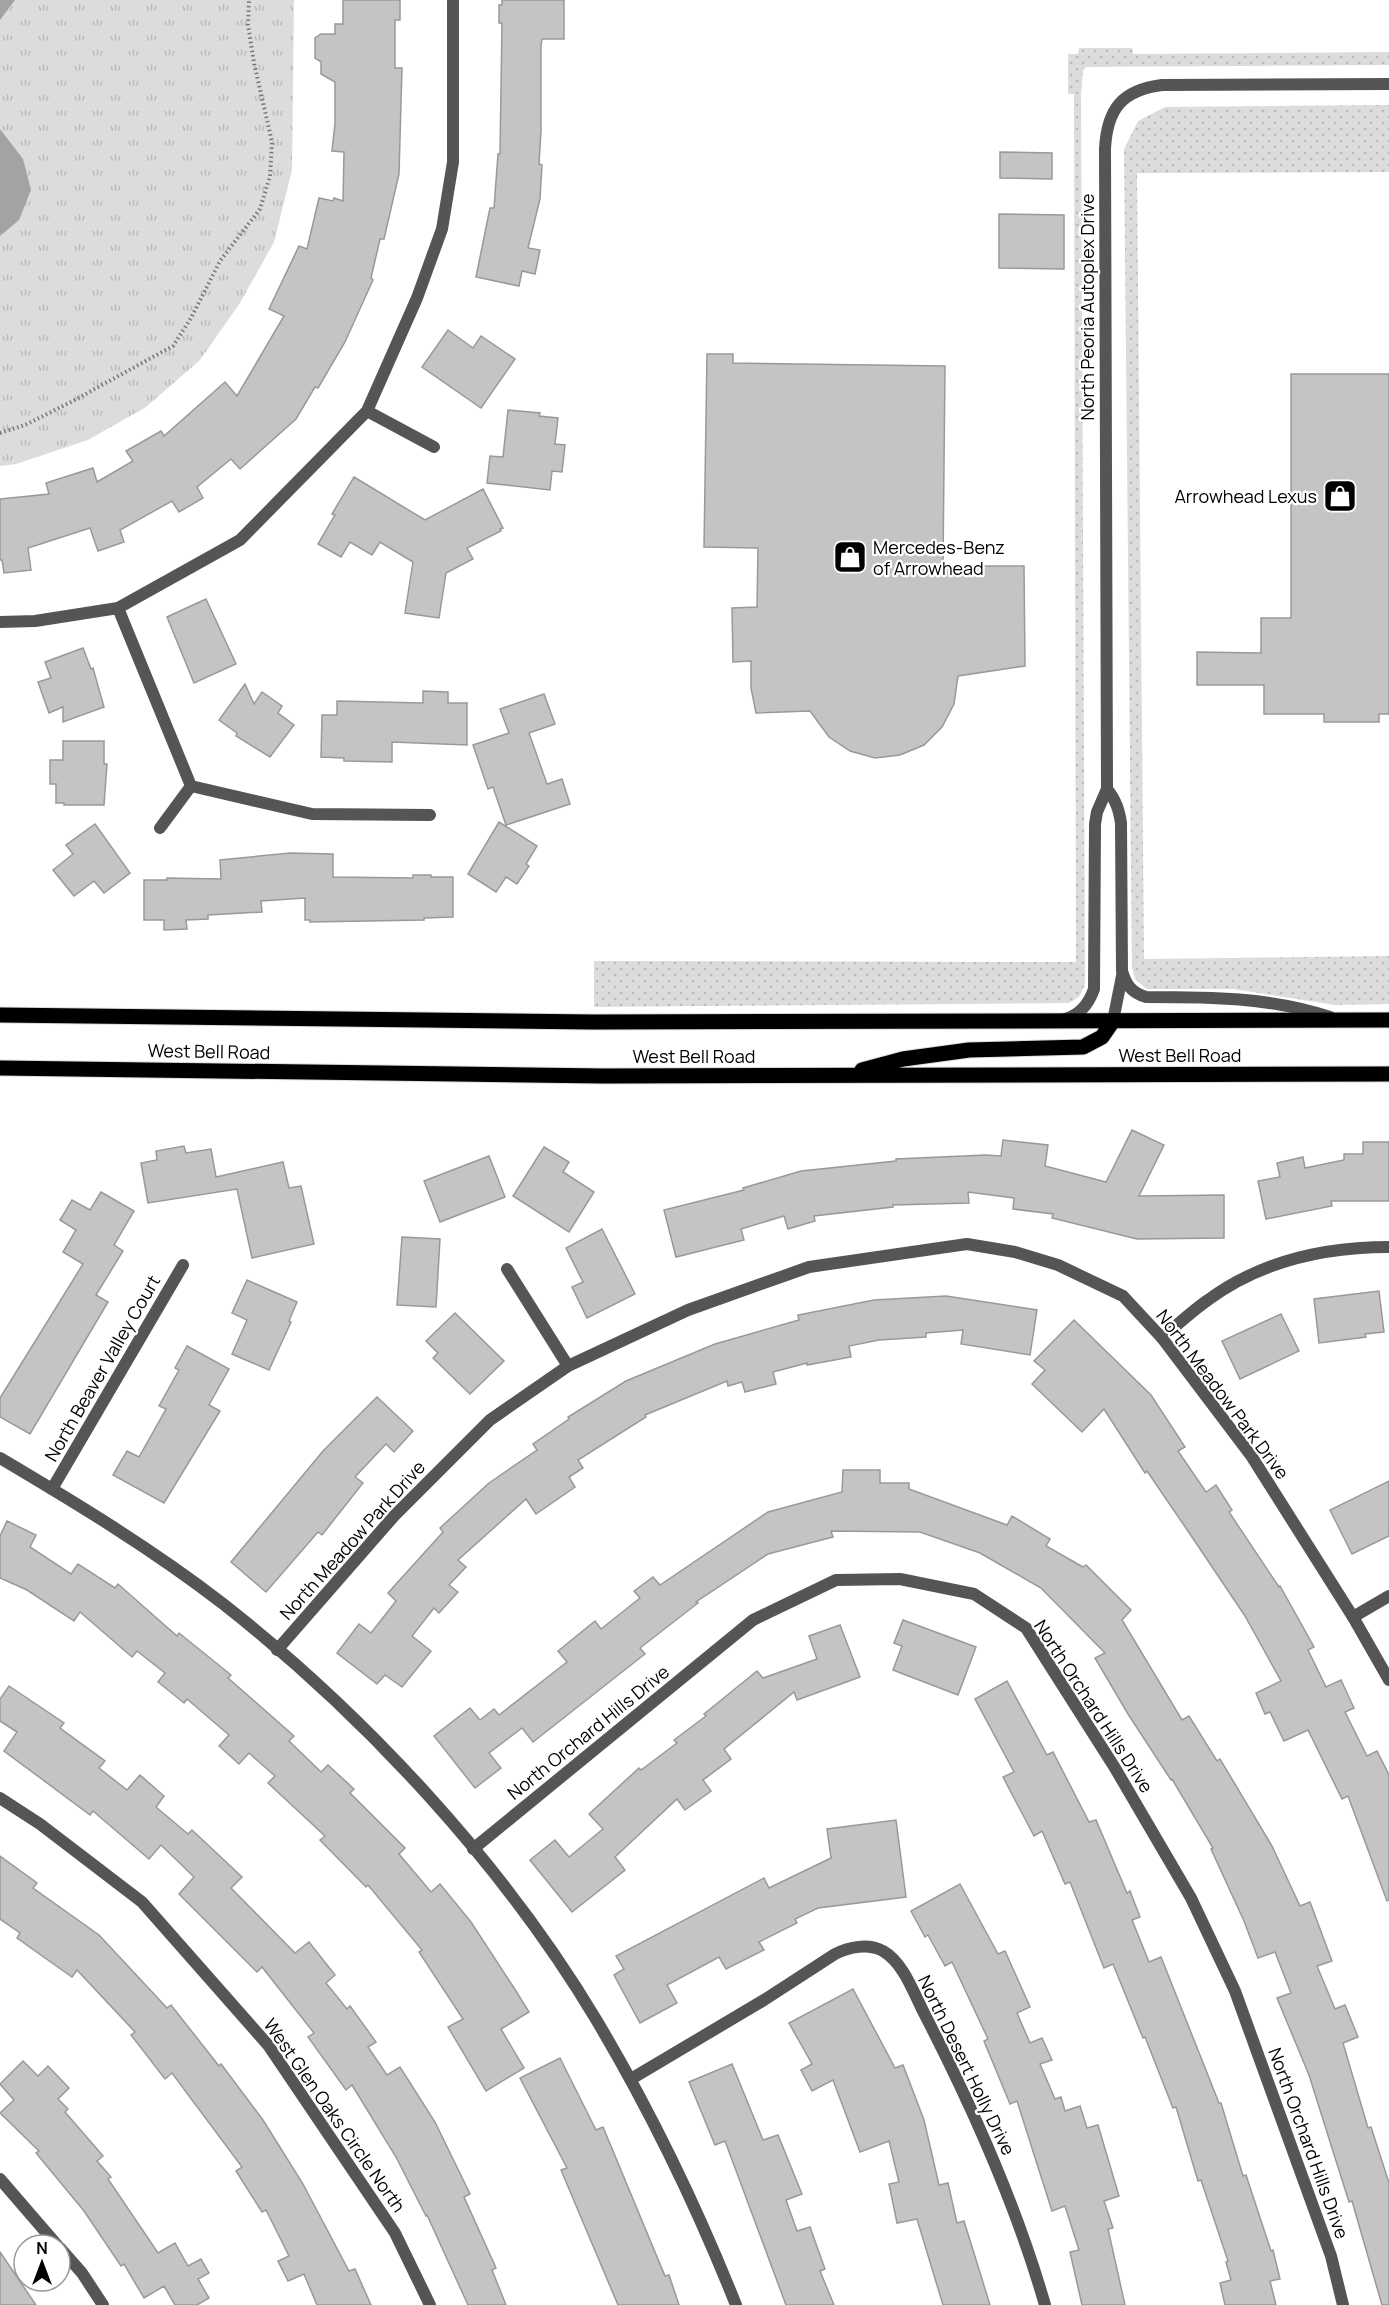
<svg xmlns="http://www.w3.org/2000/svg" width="1389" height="2305" font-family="Manrope,sans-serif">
<defs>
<pattern id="grass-tufts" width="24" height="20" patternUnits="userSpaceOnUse" patternTransform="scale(1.5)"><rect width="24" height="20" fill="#dcdcdc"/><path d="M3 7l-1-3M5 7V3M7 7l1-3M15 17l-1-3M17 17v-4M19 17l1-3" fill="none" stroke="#bbb"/></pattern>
<pattern id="park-dots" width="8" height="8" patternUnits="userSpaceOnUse" patternTransform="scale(1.5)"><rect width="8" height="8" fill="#dcdcdc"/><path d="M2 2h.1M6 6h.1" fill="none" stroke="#bbb" stroke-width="1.8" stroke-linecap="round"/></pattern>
</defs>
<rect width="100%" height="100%" fill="#fff"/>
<path fill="url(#grass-tufts)" d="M 0,0 L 294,0 L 292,170 L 274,242 L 240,303 L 200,360 L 146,407 L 88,440 L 16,464 L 0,466 Z"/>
<g fill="url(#park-dots)">
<path d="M 1079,48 L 1132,48 L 1133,54 L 1389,52 L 1389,65 L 1086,67 L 1083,71 L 1081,94 L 1085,985 L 1079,997 L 1069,1003 L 594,1007 L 594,961 L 1076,962 L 1074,94 L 1068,94 L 1068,54 L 1078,54 Z"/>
<path d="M 1389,105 L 1389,172 L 1137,173 L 1144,959 L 1389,956 L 1389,1004 L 1335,1005 L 1233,989 L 1147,989 L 1135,979 L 1132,968 L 1124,149 L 1138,121 L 1165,107 Z"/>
</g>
<g fill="#a3a3a3">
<path d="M 0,0 L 15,0 L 0,20 Z"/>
<path d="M 0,129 L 23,159 L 31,190 L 19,220 L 0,236 Z"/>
</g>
<g fill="#c4c4c4" stroke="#999" stroke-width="1.5">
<path d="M 343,0 L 400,0 L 400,20 L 395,20 L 395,68 L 402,68 L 399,174 L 384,239 L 380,239 L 371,278 L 373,280 L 345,342 L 318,388 L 315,387 L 296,419 L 240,469 L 231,459 L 197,487 L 203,498 L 179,512 L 172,501 L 120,530 L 124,542 L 98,551 L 90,528 L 28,548 L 31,570 L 4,573 L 2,560 L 0,560 L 0,499 L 49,494 L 46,483 L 93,468 L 97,482 L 133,461 L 126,451 L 161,431 L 164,436 L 225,382 L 237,396 L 284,316 L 269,309 L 299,246 L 307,249 L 319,198 L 333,201 L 334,198 L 343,201 L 344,152 L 332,151 L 335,123 L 335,82 L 321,74 L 321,62 L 315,58 L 315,38 L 321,34 L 335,34 L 335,24 L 343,24 Z"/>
<path d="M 502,0 L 564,0 L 564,39 L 542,39 L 541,46 L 541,131 L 539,164 L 542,165 L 540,199 L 528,248 L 540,250 L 535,274 L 522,271 L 519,286 L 476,277 L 490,208 L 494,208 L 498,154 L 500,154 L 502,23 L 499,23 L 499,5 L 502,5 Z"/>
<path d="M 1000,152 L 1052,153 L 1052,179 L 1000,178 Z"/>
<path d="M 999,214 L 1064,215 L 1064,269 L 999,268 Z"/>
<path d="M 448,330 L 473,348 L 481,336 L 515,359 L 481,408 L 422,367 Z"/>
<path d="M 707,354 L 733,354 L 733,363 L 945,366 L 943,566 L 1024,566 L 1025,666 L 958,676 L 954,704 L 942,727 L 924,745 L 900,755 L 875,758 L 850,751 L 829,737 L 810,711 L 756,713 L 751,688 L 751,661 L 733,662 L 732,608 L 757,607 L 758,548 L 704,547 Z"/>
<path d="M 1291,374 L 1389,374 L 1389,714 L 1379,714 L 1379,722 L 1324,722 L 1324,714 L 1264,714 L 1264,685 L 1197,685 L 1197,652 L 1261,653 L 1261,618 L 1291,618 Z"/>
<path d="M 508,410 L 540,413 L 539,416 L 558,418 L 555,444 L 565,445 L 562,472 L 552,471 L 550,490 L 487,483 L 490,456 L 503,457 Z"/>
<path d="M 354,477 L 425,520 L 483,489 L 503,528 L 500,529 L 501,531 L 467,548 L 473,559 L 446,573 L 439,618 L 405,613 L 413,562 L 380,542 L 372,555 L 350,542 L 341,557 L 318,544 L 335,515 L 332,514 Z"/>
<path d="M 206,599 L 236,664 L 194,683 L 167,617 Z"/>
<path d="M 83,648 L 91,669 L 93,668 L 104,707 L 63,722 L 63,707 L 49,713 L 38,682 L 51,678 L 45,662 Z"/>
<path d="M 245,684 L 254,704 L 262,692 L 282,706 L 278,713 L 294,725 L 270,757 L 236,736 L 237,733 L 219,720 Z"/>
<path d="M 423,691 L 448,692 L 448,703 L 467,703 L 467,745 L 392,742 L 392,762 L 344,761 L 344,758 L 321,757 L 322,715 L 337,715 L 337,701 L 423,703 Z"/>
<path d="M 544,694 L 555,724 L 529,733 L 547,784 L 562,779 L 570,804 L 506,825 L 493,787 L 488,789 L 473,745 L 509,733 L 500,709 Z"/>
<path d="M 63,741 L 104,741 L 104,764 L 107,764 L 104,805 L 64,805 L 64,803 L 56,803 L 56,784 L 50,784 L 50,760 L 63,760 Z"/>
<path d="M 499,822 L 537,846 L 526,864 L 529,866 L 517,884 L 506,877 L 496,892 L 468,874 Z"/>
<path d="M 95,824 L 130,873 L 104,893 L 94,881 L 74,896 L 53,870 L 73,854 L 66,845 Z"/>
<path d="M 290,853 L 333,854 L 333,877 L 413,878 L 413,875 L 431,875 L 431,877 L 453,877 L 453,917 L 424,918 L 424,920 L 310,922 L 310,920 L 305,920 L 305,898 L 261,901 L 262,912 L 208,915 L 208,919 L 186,920 L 187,929 L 164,930 L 164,920 L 144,920 L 144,880 L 167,880 L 167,878 L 221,879 L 220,860 Z"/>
<path d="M 1132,1130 L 1164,1145 L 1139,1196 L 1224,1195 L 1224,1238 L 1137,1239 L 1052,1218 L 1053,1214 L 1013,1209 L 1014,1198 L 968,1192 L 969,1203 L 893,1205 L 893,1207 L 814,1216 L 815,1221 L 788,1229 L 784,1216 L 741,1229 L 744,1240 L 676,1257 L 664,1210 L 744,1190 L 743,1188 L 801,1171 L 896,1161 L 896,1159 L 986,1155 L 1001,1156 L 1003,1140 L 1048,1145 L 1045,1166 L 1106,1182 Z"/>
<path d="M 1363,1142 L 1389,1142 L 1389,1201 L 1331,1201 L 1332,1206 L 1266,1219 L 1258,1181 L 1280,1177 L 1277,1163 L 1303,1157 L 1305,1168 L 1344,1160 L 1344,1154 L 1363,1154 Z"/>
<path d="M 184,1146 L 186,1153 L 211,1149 L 216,1177 L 283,1162 L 289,1188 L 301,1186 L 314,1244 L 252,1258 L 237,1189 L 148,1203 L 141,1163 L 157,1160 L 156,1151 Z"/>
<path d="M 544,1147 L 569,1162 L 563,1172 L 594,1192 L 569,1232 L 513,1196 Z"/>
<path d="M 489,1156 L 505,1197 L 440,1222 L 424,1181 Z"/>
<path d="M 101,1192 L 134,1211 L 114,1245 L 123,1251 L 96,1295 L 108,1302 L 30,1434 L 0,1417 L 0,1398 L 83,1264 L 63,1252 L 76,1230 L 60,1220 L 72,1200 L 90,1210 Z"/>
<path d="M 602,1229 L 635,1294 L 587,1318 L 572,1287 L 583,1282 L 566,1248 Z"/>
<path d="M 402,1237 L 440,1239 L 436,1307 L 397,1305 Z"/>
<path d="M 247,1280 L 297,1302 L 289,1321 L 291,1322 L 269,1370 L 232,1354 L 247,1320 L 232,1313 Z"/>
<path d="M 1379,1291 L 1384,1332 L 1365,1334 L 1366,1337 L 1319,1343 L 1314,1299 Z"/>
<path d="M 946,1296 L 1037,1310 L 1030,1355 L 961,1344 L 963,1330 L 926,1333 L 926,1337 L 879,1340 L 849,1346 L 851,1357 L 807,1365 L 807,1363 L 773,1372 L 776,1384 L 745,1392 L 742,1382 L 728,1386 L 727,1381 L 645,1415 L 646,1417 L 578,1460 L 583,1468 L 569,1477 L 575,1487 L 536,1514 L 526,1499 L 458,1560 L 466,1567 L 449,1585 L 458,1592 L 439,1613 L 434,1608 L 412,1636 L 431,1651 L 402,1687 L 385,1675 L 377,1684 L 337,1653 L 359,1624 L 371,1633 L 396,1601 L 388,1593 L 443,1532 L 440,1528 L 489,1483 L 537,1450 L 533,1444 L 569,1419 L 568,1417 L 626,1381 L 715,1344 L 799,1320 L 798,1315 L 874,1300 Z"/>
<path d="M 455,1313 L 504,1361 L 470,1394 L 433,1358 L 438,1353 L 426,1341 Z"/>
<path d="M 1281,1314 L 1299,1351 L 1240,1379 L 1222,1341 Z"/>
<path d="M 1074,1320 L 1151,1395 L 1185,1447 L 1178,1451 L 1206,1492 L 1216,1485 L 1232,1510 L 1229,1512 L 1279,1587 L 1280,1586 L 1314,1647 L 1308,1650 L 1326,1687 L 1341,1680 L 1354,1708 L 1345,1712 L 1367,1756 L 1377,1751 L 1389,1775 L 1389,1900 L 1387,1901 L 1348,1796 L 1342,1799 L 1308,1730 L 1284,1741 L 1270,1712 L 1265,1714 L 1256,1693 L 1281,1681 L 1245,1616 L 1192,1537 L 1147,1471 L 1145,1473 L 1104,1409 L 1082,1432 L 1032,1384 L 1045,1370 L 1034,1361 Z"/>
<path d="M 187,1346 L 229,1369 L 209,1405 L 220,1411 L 164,1503 L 113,1475 L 127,1451 L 139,1457 L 166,1409 L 159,1406 L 179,1370 L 175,1368 Z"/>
<path d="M 377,1397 L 413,1431 L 394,1452 L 386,1444 L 355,1477 L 363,1483 L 322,1535 L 318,1532 L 266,1592 L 231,1562 L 323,1451 Z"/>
<path d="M 843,1470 L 880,1470 L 880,1483 L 909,1483 L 909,1489 L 1007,1525 L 1012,1516 L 1050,1539 L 1046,1546 L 1083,1567 L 1086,1565 L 1131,1610 L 1122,1620 L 1182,1720 L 1189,1716 L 1217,1761 L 1220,1759 L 1272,1846 L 1300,1906 L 1310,1902 L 1332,1961 L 1317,1966 L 1335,2009 L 1345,2005 L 1358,2037 L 1343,2043 L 1368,2128 L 1371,2127 L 1389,2183 L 1389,2305 L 1382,2305 L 1352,2201 L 1349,2202 L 1309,2075 L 1277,1998 L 1291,1993 L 1275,1952 L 1258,1958 L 1244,1921 L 1211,1849 L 1213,1848 L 1172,1779 L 1171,1780 L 1128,1714 L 1095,1658 L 1105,1653 L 1041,1588 L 980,1553 L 920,1532 L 831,1531 L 833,1537 L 768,1554 L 696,1602 L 698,1603 L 640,1648 L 645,1654 L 533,1742 L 522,1728 L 489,1753 L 501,1768 L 475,1788 L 434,1736 L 470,1708 L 480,1720 L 494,1709 L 499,1715 L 567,1662 L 558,1651 L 595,1621 L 601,1629 L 640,1598 L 634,1591 L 653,1577 L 660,1585 L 768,1512 L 842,1492 Z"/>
<path d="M 1389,1481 L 1389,1536 L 1352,1554 L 1330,1510 Z"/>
<path d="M 7,1521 L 36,1535 L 30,1547 L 71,1574 L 78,1564 L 115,1588 L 118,1584 L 177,1636 L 179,1633 L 231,1675 L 228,1678 L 294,1736 L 289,1741 L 321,1772 L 328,1765 L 354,1789 L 350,1793 L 405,1848 L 399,1854 L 431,1892 L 440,1884 L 471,1922 L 516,1991 L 529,2012 L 501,2029 L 524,2068 L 486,2091 L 448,2027 L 463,2019 L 419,1952 L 422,1950 L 368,1885 L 366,1887 L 320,1840 L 325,1836 L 268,1783 L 275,1776 L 249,1753 L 239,1764 L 219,1746 L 229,1735 L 187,1699 L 184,1703 L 158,1682 L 165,1673 L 137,1651 L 132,1657 L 80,1612 L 74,1621 L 27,1590 L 0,1578 L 0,1536 Z"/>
<path d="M 903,1620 L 976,1647 L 958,1695 L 893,1670 L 902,1646 L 894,1643 Z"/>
<path d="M 840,1625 L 860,1677 L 797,1700 L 794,1692 L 724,1749 L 731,1759 L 703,1780 L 711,1791 L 685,1810 L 677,1799 L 615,1857 L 625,1870 L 572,1912 L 530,1860 L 555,1840 L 569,1857 L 603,1829 L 589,1814 L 639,1768 L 641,1770 L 677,1743 L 674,1740 L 706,1716 L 704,1714 L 757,1671 L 763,1678 L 817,1659 L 809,1636 Z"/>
<path d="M 1007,1681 L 1047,1755 L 1053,1752 L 1089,1822 L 1096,1820 L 1127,1893 L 1130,1891 L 1140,1917 L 1132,1920 L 1149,1962 L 1161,1957 L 1219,2103 L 1221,2103 L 1243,2176 L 1246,2175 L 1271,2251 L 1273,2250 L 1280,2279 L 1270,2281 L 1276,2305 L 1225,2305 L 1220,2283 L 1231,2280 L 1226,2262 L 1228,2261 L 1201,2180 L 1198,2181 L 1176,2107 L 1173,2108 L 1145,2037 L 1143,2038 L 1113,1964 L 1104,1968 L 1070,1882 L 1065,1884 L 1042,1831 L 1034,1836 L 1003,1777 L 1014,1772 L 975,1699 Z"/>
<path d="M 9,1686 L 64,1723 L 60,1728 L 105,1761 L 99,1768 L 127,1790 L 140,1775 L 164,1796 L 156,1807 L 188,1834 L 192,1830 L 242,1877 L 231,1888 L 295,1953 L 309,1942 L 335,1975 L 326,1983 L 347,2009 L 350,2006 L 376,2042 L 368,2047 L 387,2075 L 400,2067 L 435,2122 L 470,2194 L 464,2197 L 496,2268 L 492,2270 L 506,2305 L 468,2305 L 427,2215 L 426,2216 L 396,2157 L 352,2085 L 346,2090 L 308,2037 L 314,2033 L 262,1967 L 257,1972 L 179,1894 L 194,1877 L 161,1845 L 149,1859 L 93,1811 L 90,1815 L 4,1751 L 17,1732 L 0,1721 L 0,1699 Z"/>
<path d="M 896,1820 L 906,1897 L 818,1908 L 795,1919 L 797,1923 L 759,1942 L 764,1950 L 726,1969 L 719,1957 L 667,1985 L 677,2003 L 640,2023 L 614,1975 L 624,1969 L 616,1956 L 764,1878 L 769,1888 L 831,1858 L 827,1829 Z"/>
<path d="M 0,1856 L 37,1883 L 33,1888 L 99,1935 L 167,2008 L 171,2005 L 219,2066 L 221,2064 L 263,2120 L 303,2184 L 349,2271 L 355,2269 L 371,2305 L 317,2305 L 304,2274 L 288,2281 L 278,2261 L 289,2256 L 266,2210 L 262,2212 L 236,2171 L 242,2167 L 172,2073 L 165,2079 L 131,2035 L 135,2032 L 77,1970 L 72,1977 L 17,1938 L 20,1933 L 0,1919 Z"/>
<path d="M 960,1884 L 998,1954 L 1005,1951 L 1030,2007 L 1017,2013 L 1030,2043 L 1042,2038 L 1052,2060 L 1040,2064 L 1055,2099 L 1061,2097 L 1065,2111 L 1080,2106 L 1087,2128 L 1098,2125 L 1119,2196 L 1104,2201 L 1113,2228 L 1108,2229 L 1125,2305 L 1082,2305 L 1070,2252 L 1079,2250 L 1065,2206 L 1052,2211 L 1017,2101 L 1010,2104 L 984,2041 L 988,2039 L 952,1962 L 945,1966 L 928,1935 L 925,1937 L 911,1911 Z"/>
<path d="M 853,1989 L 895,2068 L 903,2065 L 924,2120 L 939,2185 L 948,2183 L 957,2223 L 964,2221 L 990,2305 L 943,2305 L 917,2219 L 897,2223 L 889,2184 L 899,2182 L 889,2141 L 860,2152 L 833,2080 L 812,2091 L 801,2070 L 812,2064 L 789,2023 Z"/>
<path d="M 560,2058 L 596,2130 L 603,2127 L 665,2276 L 669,2275 L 679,2305 L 618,2305 L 561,2170 L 567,2168 L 520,2078 Z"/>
<path d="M 23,2061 L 38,2076 L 48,2066 L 69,2088 L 58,2099 L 68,2109 L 65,2112 L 103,2156 L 97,2161 L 111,2177 L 108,2179 L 158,2253 L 175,2243 L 188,2266 L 201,2259 L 209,2273 L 198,2279 L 209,2298 L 197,2305 L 175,2305 L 164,2286 L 144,2298 L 124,2264 L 121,2266 L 84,2211 L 36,2153 L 39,2151 L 0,2113 L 14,2100 L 0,2084 Z"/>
<path d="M 732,2064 L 763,2140 L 778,2135 L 802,2194 L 786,2200 L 797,2231 L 810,2227 L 825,2269 L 820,2271 L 834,2305 L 786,2305 L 725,2141 L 715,2145 L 689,2082 Z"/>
<path d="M 0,2252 L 36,2305 L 0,2305 Z"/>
</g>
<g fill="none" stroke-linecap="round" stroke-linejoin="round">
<defs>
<g id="primary">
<path d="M 0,1015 L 593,1022 L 1389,1020"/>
<path d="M 0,1068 L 604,1076 L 1389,1074"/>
<path d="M 862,1070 L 903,1059 L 969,1050 L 1083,1047 L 1102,1037 L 1113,1021"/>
</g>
</defs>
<use href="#primary" stroke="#dbdbdb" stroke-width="17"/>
<path stroke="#777" stroke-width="4" stroke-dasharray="1.5 3" stroke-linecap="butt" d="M 0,433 L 25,425 L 71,402 L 173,346 L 191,318 L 220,261 L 260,209 L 270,176 L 272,142 L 254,63 L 248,25 L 249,0"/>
<g stroke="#555" stroke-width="12">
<path d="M 367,411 L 434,447"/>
<path d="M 118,608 L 191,786 L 312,814 L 430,815"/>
<path d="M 0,622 L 35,621 L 118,608 L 240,540 L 367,411 L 417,298 L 442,229 L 453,162 L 453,0"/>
<path d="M 1107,789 C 1116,800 1119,810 1121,823 L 1122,971 C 1126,985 1132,993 1146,997 C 1209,997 1270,997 1330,1017"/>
<path d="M 160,828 L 191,786"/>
<path d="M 1063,1020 C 1079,1015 1088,1006 1094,989 L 1095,824 L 1097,812 L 1107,789 L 1105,149 C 1107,109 1122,90 1162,85 L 1389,84"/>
<path d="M 1113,1021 L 1122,976"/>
<path d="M 507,1269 L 568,1366"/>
<path d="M 1162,1338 C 1177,1325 1192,1311 1208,1300 C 1261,1261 1324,1247 1389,1247"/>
<path d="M 0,1458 C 76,1503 152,1549 222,1603 C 365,1715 504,1865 597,2021 C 651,2112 697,2207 736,2305"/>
<path d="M 52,1489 L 183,1265"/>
<path d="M 1353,1617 L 1389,1596"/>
<path d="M 277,1650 L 394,1516 L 490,1420 L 568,1366 L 688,1310 L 809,1267 L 967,1244 L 1015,1252 L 1058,1265 L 1123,1296 L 1162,1338 L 1252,1457 L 1353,1617 L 1389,1680"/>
<path d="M 0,1798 L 40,1824 L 142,1902 L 268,2045 L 395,2233 L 430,2305"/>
<path d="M 473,1849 L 753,1620 L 836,1580 L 900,1579 L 974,1594 L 1026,1628 L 1115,1768 L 1191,1898 L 1235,1991 L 1331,2256 L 1343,2305"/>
<path d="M 631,2079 L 764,2000 L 835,1954 C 849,1947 868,1943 883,1951 C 904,1963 914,1994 925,2015 C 973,2108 1016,2204 1045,2305"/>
<path d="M 0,2179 L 57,2245"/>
<path d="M 60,2248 L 82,2273 L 103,2305"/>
</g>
<use href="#primary" stroke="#000" stroke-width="15"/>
</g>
<defs>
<symbol id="shop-square" viewBox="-11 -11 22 22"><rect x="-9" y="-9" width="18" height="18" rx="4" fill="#000" stroke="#fff"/><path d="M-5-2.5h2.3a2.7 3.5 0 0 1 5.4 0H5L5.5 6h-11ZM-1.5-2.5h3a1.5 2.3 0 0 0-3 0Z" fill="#fff"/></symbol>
</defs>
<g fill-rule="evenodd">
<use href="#shop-square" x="1321" y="477" width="38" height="38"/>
<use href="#shop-square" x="831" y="538" width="38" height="38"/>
</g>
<g text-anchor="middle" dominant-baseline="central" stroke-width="4.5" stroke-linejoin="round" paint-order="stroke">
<g font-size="18" fill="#000" stroke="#fff">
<text transform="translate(1087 307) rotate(-90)">North Peoria Autoplex Drive</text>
<text transform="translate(209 1051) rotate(1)">West Bell Road</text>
<text x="1180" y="1055">West Bell Road</text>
<text x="694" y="1056">West Bell Road</text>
<text transform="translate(102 1368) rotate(-60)">North Beaver Valley Court</text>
<text transform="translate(1223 1394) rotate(53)">North Meadow Park Drive</text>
<text transform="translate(352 1540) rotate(-48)">North Meadow Park Drive</text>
<text transform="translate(1094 1706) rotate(57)">North Orchard Hills Drive</text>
<text transform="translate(588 1732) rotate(-39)">North Orchard Hills Drive</text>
<text transform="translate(967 2065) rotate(64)">North Desert Holly Drive</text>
<text transform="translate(335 2115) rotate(55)">West Glen Oaks Circle North</text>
<text transform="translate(1309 2143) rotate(70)">North Orchard Hills Drive</text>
</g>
<g font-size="18" fill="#000" stroke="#fff" text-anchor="end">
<text x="1317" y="496">Arrowhead Lexus</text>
<text x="873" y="547" text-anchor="start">Mercedes-Benz<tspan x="873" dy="21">of Arrowhead</tspan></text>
</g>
</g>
<g transform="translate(42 2263)"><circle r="28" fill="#ffffff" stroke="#999999" stroke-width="1.5"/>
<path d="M0-4.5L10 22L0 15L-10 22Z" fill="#000000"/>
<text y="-9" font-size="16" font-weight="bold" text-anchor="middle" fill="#000000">N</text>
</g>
</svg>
